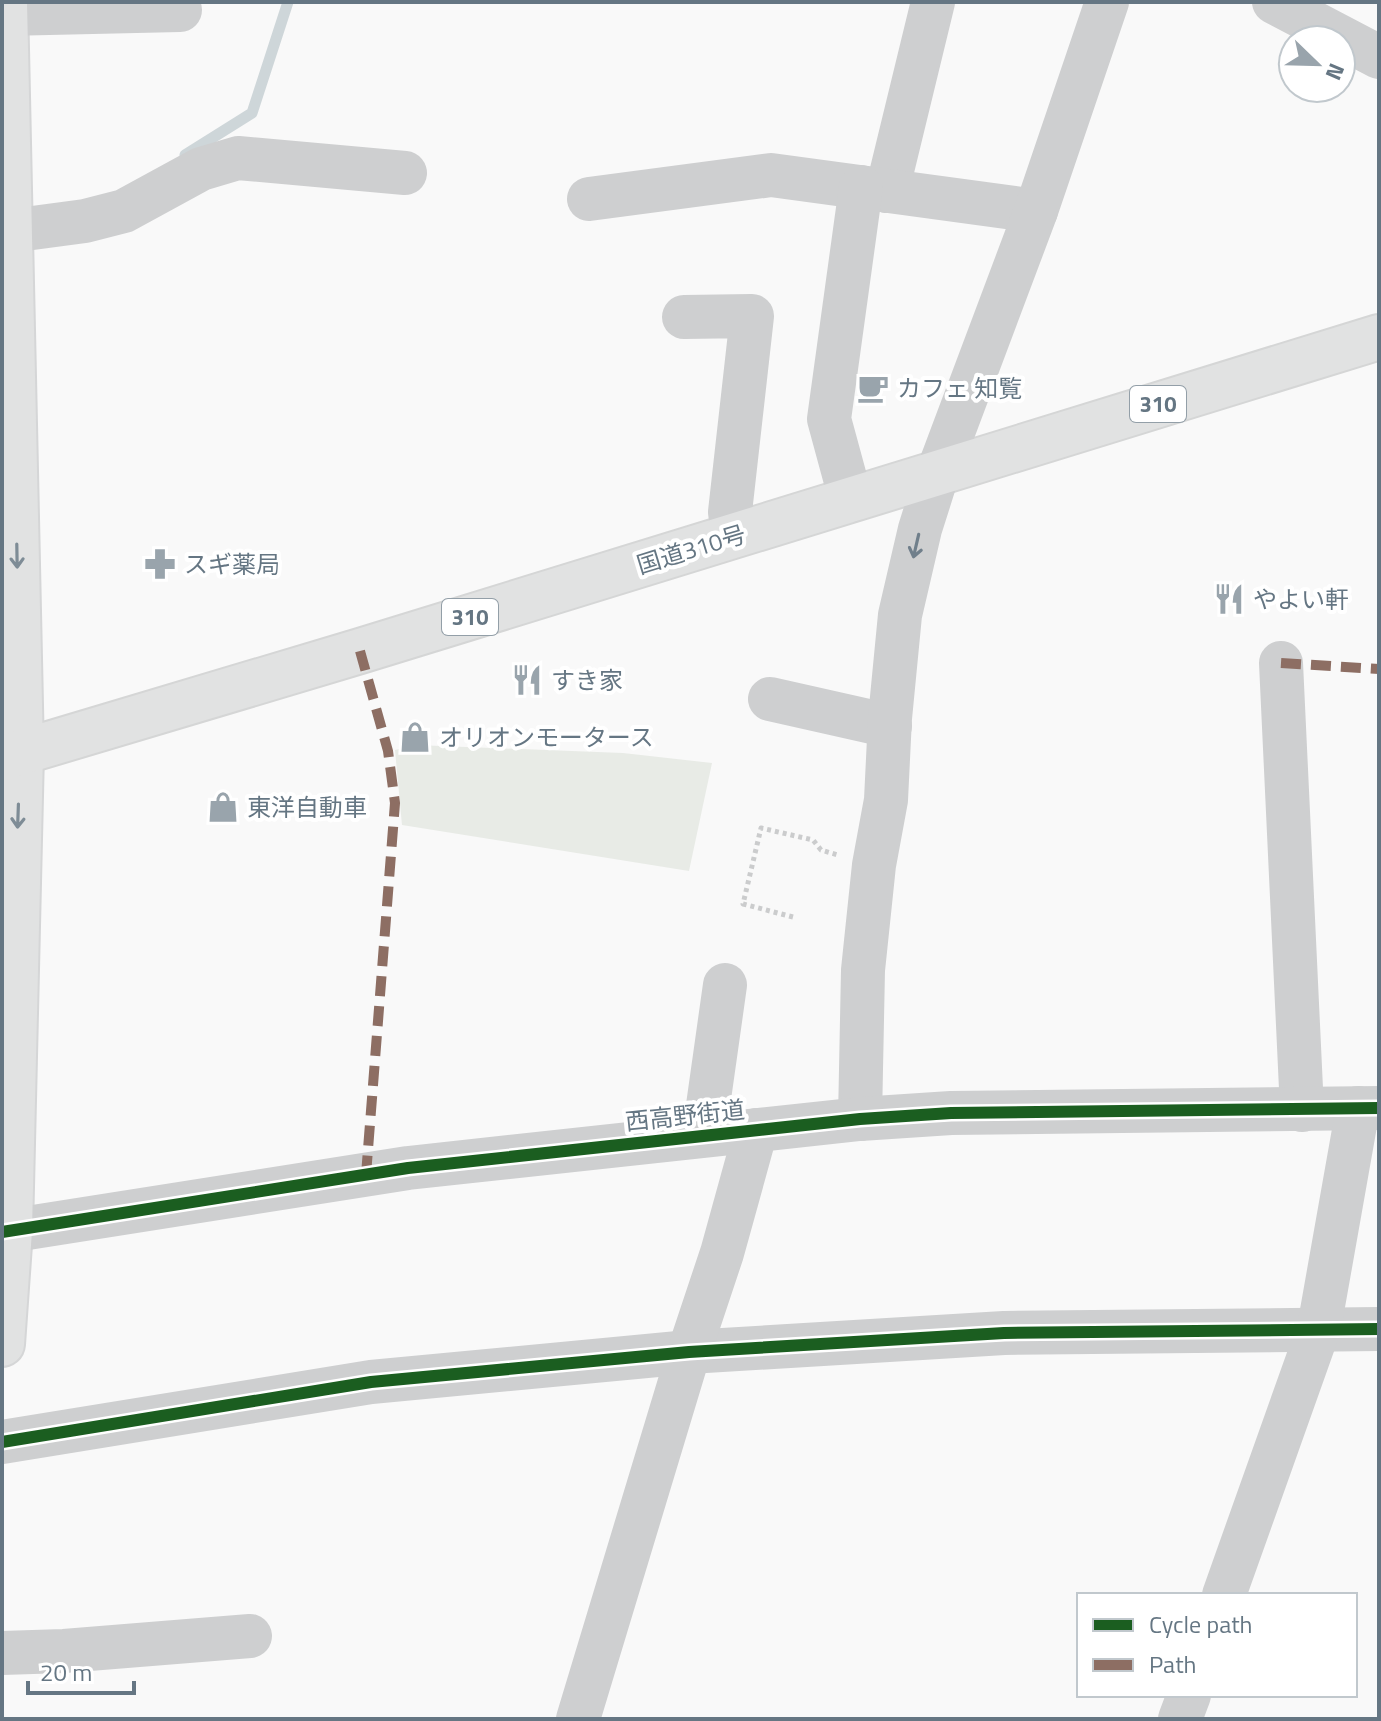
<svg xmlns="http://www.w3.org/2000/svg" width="1381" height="1721" font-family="'Titillium Web','Noto Sans JP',sans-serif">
<rect width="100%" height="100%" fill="#f9f9f9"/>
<path fill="#e8ebe6" d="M 416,745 L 623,753 L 712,763 L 689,871 L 402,825 L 395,750 Z"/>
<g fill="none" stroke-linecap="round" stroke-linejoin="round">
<path stroke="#ced6d9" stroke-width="11" d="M 185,155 L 252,113 L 288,2"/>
<defs>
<path id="major" d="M 2,1344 L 10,1230 L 21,752 L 5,2"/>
<path id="highway" d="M 2,758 L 360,651 L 1379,337"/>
</defs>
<use href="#major" stroke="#d5d6d7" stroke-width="48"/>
<use href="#highway" stroke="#d5d6d6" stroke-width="48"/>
<path stroke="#cbcccd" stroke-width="5" stroke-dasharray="4 4" stroke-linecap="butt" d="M 793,917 L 743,904 L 761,828 L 813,840 L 821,850 L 838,855"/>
<g stroke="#cecfd0" stroke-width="44">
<path d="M 1274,2 L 1379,57"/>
<path d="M 5,14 L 180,10"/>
<path d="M 887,191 L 933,2"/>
<path d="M 589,199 L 771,175 L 1036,211"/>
<path d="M 10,231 L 85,221 L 124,211 L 201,169 L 238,158 L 405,173"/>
<path d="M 684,317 L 752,316 L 730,512 L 733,536"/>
<path d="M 851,500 L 829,419 L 861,187"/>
<path d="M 1281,663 L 1302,1110"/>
<path d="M 770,699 L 890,726"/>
<path d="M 860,1119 L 863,970 L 874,865 L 886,800 L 890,718 L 900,615 L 920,529 L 938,472 L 1036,211 L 1107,2"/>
<path d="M 704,1134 L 725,985"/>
<path d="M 2,1232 L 408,1168 L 860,1119 L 951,1113 L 1379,1108"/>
<path d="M 2,1442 L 371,1382 L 689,1352 L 1004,1333 L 1379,1329"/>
<path d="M 1224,1595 L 1319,1328 L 1358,1108"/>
<path d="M 2,1653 L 64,1651 L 250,1636"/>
<path d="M 578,1719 L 689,1352 L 722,1253 L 756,1130"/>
<path d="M 1180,1719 L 1189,1695"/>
</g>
<use href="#major" stroke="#e1e2e2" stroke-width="44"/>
<use href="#highway" stroke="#e1e2e2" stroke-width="44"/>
<g stroke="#8d6e63" stroke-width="10" stroke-dasharray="20 10" stroke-linecap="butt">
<path d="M 360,651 L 388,751 L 395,803 L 366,1175"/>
<path d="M 1281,663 L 1379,669"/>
</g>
<defs>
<g id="cycleway">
<path d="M 2,1232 L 408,1168 L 860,1119 L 951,1113 L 1379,1108"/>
<path d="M 2,1442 L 371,1382 L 689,1352 L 1004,1333 L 1379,1329"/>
</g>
</defs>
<use href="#cycleway" stroke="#fff" stroke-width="17"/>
<use href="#cycleway" stroke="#1b5e20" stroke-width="12"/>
</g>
<defs><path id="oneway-shaft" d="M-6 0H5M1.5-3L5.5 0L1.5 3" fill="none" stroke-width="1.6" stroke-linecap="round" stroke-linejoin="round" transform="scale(2)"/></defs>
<use stroke="#707f8b" href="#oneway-shaft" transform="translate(916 546) rotate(103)"/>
<g stroke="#7e8c96">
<use href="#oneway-shaft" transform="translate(17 556) rotate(89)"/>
<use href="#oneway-shaft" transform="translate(18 816) rotate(92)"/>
</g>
<defs>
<symbol id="cafe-bare" viewBox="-9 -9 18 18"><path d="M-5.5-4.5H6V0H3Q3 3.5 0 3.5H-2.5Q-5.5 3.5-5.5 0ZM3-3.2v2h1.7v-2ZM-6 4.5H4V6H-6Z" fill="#99a4ac" stroke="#fff" stroke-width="2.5" paint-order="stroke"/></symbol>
<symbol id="pharmacy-bare" viewBox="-9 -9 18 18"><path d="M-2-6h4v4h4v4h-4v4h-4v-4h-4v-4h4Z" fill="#99a4ac" stroke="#fff" stroke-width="2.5" paint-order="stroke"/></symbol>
<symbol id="restaurant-bare" viewBox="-9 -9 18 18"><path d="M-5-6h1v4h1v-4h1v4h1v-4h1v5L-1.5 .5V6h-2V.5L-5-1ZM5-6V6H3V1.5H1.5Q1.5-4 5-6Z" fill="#99a4ac" stroke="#fff" stroke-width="2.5" paint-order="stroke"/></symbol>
<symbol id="shop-bare" viewBox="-9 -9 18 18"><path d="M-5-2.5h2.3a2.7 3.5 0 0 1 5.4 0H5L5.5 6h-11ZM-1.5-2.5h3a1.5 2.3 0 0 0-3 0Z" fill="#99a4ac" stroke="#fff" stroke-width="2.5" paint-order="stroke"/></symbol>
</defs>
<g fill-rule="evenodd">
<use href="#cafe-bare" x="851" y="366" width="44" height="44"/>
<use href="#pharmacy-bare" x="138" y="542" width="44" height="44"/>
<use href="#restaurant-bare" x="1207" y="577" width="44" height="44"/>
<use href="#restaurant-bare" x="505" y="658" width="44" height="44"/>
<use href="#shop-bare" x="393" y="715" width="44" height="44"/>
<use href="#shop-bare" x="201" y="785" width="44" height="44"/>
</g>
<g text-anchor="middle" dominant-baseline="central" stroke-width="8" stroke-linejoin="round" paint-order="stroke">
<g fill="#fff" stroke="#939fa8" stroke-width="2">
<rect x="1130" y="386" width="56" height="36" rx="6"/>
<rect x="442" y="599" width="56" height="36" rx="6"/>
</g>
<g font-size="22" font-weight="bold" fill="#657683">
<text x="1158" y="404">310</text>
<text x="470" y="617">310</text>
</g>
<g font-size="24" fill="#657683" stroke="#fff" text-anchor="start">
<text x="897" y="388">カフェ 知覧</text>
<text x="184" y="564">スギ薬局</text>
<text x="1253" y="599">やよい軒</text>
<text x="551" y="680">すき家</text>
<text x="439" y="737">オリオンモータース</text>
<text x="247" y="807">東洋自動車</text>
</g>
<g font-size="24" fill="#657683" stroke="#fff">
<text transform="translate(691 549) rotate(-17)">国道310号</text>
<text transform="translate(685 1115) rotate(-6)">西高野街道</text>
</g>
</g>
<rect width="1381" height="1721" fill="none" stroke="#657683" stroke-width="8"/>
<rect x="1077" y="1593" width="280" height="104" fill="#ffffff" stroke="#c1c8cd" stroke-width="2"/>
<rect x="1093" y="1619" width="40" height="12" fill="#1b5e20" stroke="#c1c8cd" stroke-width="2"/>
<text x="1149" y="1633" font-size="24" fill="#657683">Cycle path</text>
<rect x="1093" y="1659" width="40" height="12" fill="#8d6e63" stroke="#c1c8cd" stroke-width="2"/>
<text x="1149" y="1673" font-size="24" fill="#657683">Path</text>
<g transform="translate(1317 64) rotate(113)"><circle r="38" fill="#ffffff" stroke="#c1c8cd" stroke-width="2"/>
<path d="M0-6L14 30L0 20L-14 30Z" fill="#99a4ac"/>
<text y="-12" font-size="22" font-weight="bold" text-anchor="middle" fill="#657683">N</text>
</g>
<path d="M28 1681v12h106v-12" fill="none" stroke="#657683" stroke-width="4"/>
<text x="40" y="1681" font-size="24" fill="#657683" stroke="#ffffff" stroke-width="6" paint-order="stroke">20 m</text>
</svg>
